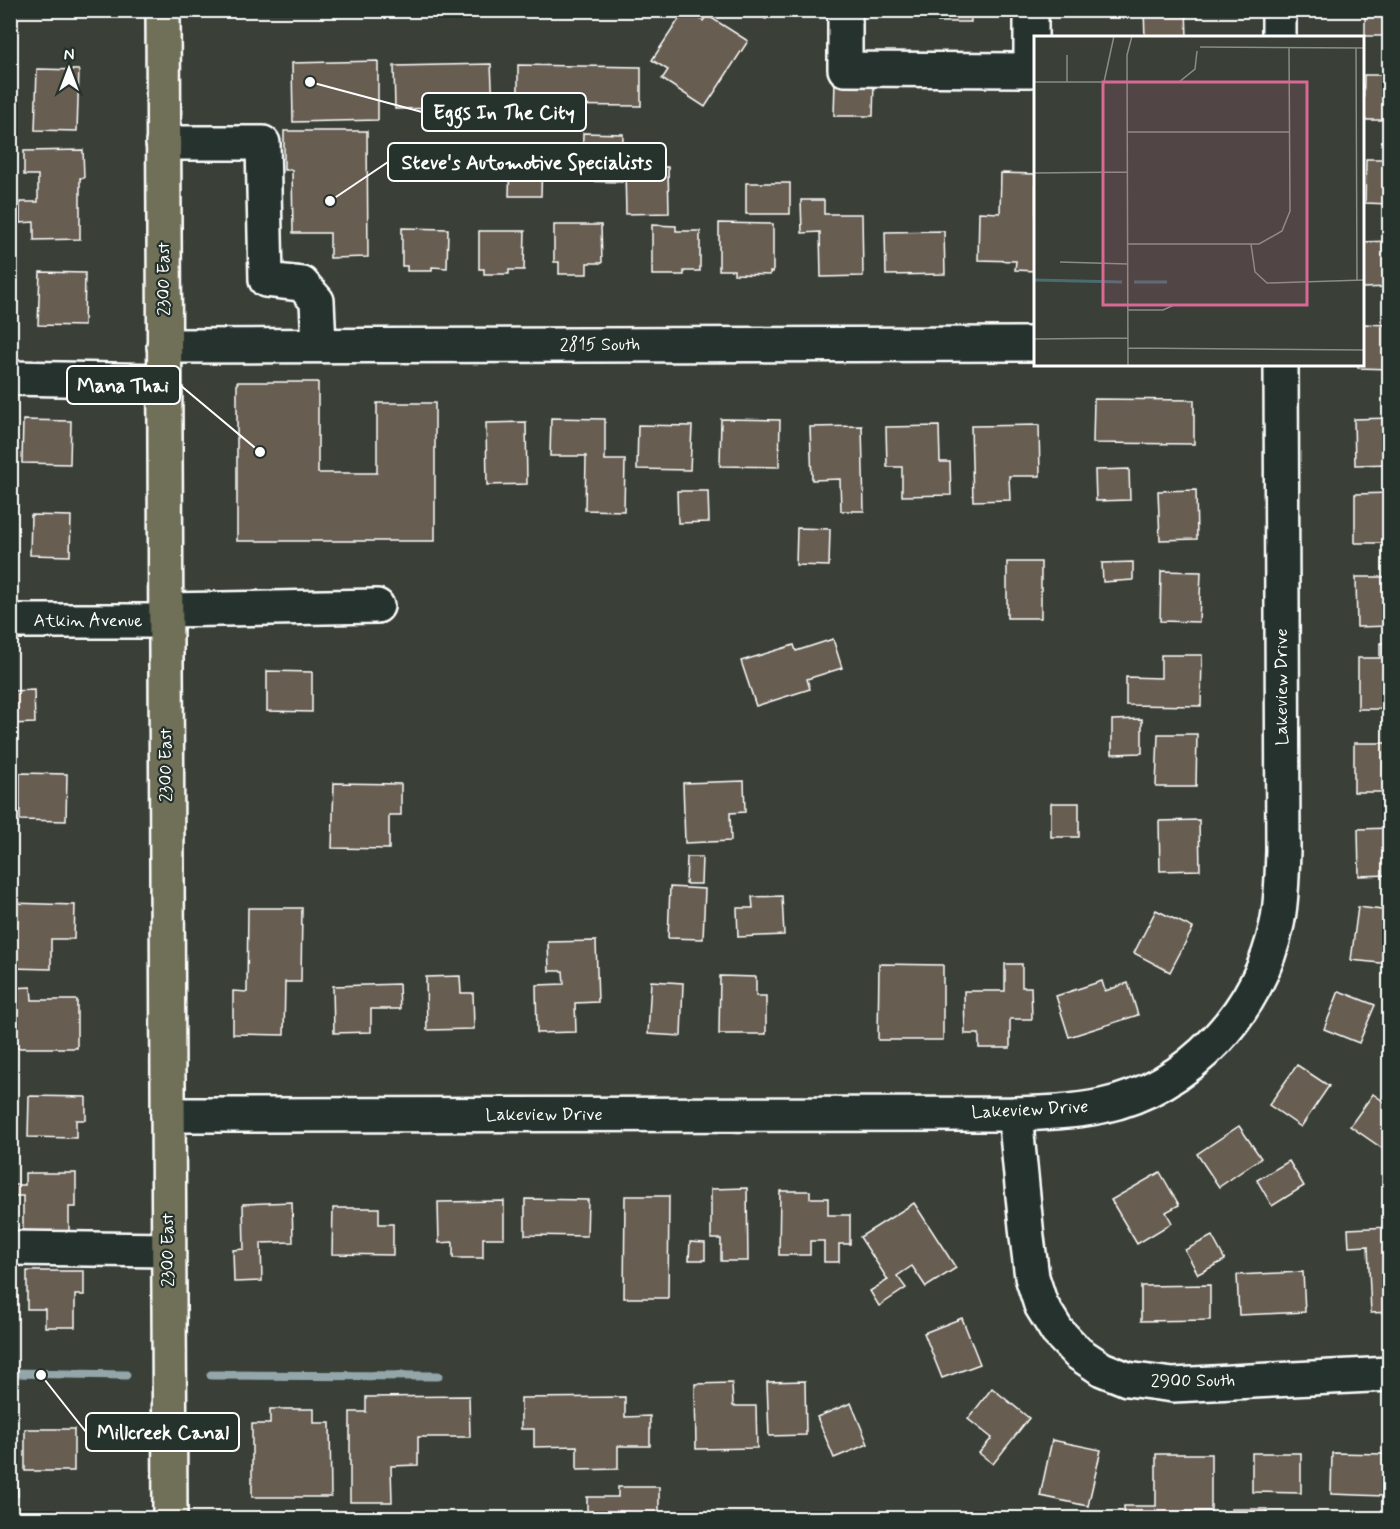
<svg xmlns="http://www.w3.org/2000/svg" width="1400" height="1529" font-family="Mynerve,sans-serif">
<rect width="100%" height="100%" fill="#3a4038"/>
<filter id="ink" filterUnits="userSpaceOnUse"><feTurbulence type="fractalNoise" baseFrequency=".0167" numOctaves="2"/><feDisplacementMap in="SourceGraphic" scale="12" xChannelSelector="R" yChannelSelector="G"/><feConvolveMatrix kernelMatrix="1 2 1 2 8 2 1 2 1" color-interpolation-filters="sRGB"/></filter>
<g filter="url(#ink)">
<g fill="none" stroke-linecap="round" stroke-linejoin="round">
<g stroke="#93a6aa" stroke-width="9">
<path d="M 10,1373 L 126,1375"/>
<path d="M 211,1375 L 438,1376"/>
</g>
</g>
<g fill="#675d51" stroke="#fff" stroke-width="1.5">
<path d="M 685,10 L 688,10 L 703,21 L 707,15 L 748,41 L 705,107 L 662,79 L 668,70 L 652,60 Z"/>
<path d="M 746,10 L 770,10 L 766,19 Z"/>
<path d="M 938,10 L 970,10 L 971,22 L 938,22 Z"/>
<path d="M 1144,10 L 1186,10 L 1187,38 L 1145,38 Z"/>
<rect x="1365" y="10" width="25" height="26"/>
<path d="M 378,61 L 378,120 L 293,122 L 292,63 Z"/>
<path d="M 491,64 L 493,107 L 395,109 L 394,66 Z"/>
<path d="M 518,65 L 641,67 L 641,106 L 518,105 Z"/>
<path d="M 37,69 L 79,70 L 77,131 L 35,130 Z"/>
<path d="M 1364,75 L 1390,75 L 1390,120 L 1363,120 Z"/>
<path d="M 835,81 L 874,82 L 873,116 L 834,116 Z"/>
<path d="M 284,131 L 367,131 L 368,257 L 330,258 L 330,233 L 293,233 L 292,170 L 284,170 Z"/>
<path d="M 583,133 L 623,134 L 622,182 L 582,181 Z"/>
<path d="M 83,150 L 84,178 L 80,178 L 80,239 L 34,240 L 34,222 L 20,223 L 20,202 L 38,202 L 38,175 L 24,175 L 24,151 Z"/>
<path d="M 1366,159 L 1390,159 L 1390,204 L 1365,203 Z"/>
<path d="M 510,161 L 542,161 L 541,196 L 509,196 Z"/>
<path d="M 668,167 L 669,213 L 626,214 L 625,168 Z"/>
<path d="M 1001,173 L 1036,174 L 1036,271 L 1015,270 L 1016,261 L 978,260 L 979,212 L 1000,213 Z"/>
<rect x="746" y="183" width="44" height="31"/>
<path d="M 801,200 L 824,200 L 824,214 L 862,214 L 863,276 L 821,277 L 820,232 L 802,233 Z"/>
<path d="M 719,223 L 773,224 L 773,272 L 770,272 L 770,275 L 734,274 L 734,270 L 719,270 Z"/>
<path d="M 554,225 L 601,225 L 602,263 L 587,263 L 587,274 L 559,274 L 559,262 L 554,262 Z"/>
<path d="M 652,225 L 676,226 L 676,231 L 700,231 L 700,271 L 684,271 L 684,275 L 652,275 Z"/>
<path d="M 402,228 L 448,229 L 447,268 L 432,267 L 432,271 L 407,271 L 407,266 L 402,266 Z"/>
<path d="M 479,231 L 525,231 L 524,270 L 509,270 L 509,274 L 484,274 L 484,269 L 479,269 Z"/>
<path d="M 944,231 L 945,274 L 886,275 L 885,232 Z"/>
<path d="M 1390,241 L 1390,287 L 1362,288 L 1362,242 Z"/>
<path d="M 40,272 L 85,273 L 84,326 L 38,325 Z"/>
<path d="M 1362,324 L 1390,325 L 1390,369 L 1358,368 L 1358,364 L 1362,364 Z"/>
<path d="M 237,382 L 318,382 L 318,473 L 377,473 L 377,403 L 435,403 L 435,541 L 237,541 Z"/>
<path d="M 1094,399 L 1194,400 L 1194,444 L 1093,443 Z"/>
<path d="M 551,418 L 605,419 L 605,460 L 625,460 L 624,511 L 585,510 L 586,456 L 550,456 Z"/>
<path d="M 1390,418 L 1390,464 L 1355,465 L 1354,419 Z"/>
<path d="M 721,419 L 780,420 L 779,467 L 720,466 Z"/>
<path d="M 23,420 L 71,421 L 70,464 L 22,463 Z"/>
<path d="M 526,422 L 527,484 L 487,485 L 486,423 Z"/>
<path d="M 638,425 L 692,426 L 690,470 L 637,469 Z"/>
<path d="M 1039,425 L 1040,476 L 1009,476 L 1010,500 L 973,501 L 971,426 Z"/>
<path d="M 862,426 L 864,511 L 841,511 L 840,479 L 812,480 L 810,427 Z"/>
<path d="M 939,426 L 940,462 L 950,462 L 951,495 L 902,496 L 902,467 L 887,467 L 886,427 Z"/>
<path d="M 1129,469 L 1130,500 L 1096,501 L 1095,470 Z"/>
<path d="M 1196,490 L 1197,539 L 1160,540 L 1158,491 Z"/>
<path d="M 677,491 L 708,491 L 709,522 L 678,523 Z"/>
<path d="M 1390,493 L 1390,543 L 1355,543 L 1355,494 Z"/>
<path d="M 31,515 L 71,516 L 70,556 L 30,555 Z"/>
<path d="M 797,528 L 830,529 L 829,566 L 796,565 Z"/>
<rect x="1007" y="562" width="34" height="56"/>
<path d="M 1133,562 L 1133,580 L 1103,582 L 1102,563 Z"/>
<path d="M 1161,571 L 1201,572 L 1199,622 L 1160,621 Z"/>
<path d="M 1356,577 L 1390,577 L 1390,626 L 1357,627 Z"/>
<path d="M 833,639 L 842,668 L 807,679 L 810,689 L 756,706 L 741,661 L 794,645 L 796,651 Z"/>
<path d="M 1380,643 L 1390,643 L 1390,709 L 1358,709 L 1358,658 L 1380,658 Z"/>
<path d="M 1161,655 L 1202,655 L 1201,706 L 1126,705 L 1126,677 L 1161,678 Z"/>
<path d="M 267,671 L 312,672 L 312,712 L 267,711 Z"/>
<path d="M 34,690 L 35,723 L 10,724 L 10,691 Z"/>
<path d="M 1142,719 L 1142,753 L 1112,754 L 1112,720 Z"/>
<path d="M 1158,734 L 1197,734 L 1196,787 L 1156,787 Z"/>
<rect x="1354" y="743" width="36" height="49"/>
<path d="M 20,773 L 67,774 L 66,821 L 20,820 Z"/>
<path d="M 744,781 L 745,812 L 730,813 L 731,841 L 685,843 L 683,783 Z"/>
<path d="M 334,783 L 401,784 L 401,815 L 389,815 L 389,849 L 332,848 Z"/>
<rect x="1051" y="803" width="28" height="34"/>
<path d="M 1199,820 L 1200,870 L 1160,871 L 1159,821 Z"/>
<path d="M 1390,828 L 1390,875 L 1359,876 L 1358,829 Z"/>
<path d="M 687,857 L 702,857 L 701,884 L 686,884 Z"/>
<path d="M 670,887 L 705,889 L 703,939 L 668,938 Z"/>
<path d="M 782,896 L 784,935 L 738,937 L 737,908 L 753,908 L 752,897 Z"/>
<path d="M 12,903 L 75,905 L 74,939 L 51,939 L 51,969 L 10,968 Z"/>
<path d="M 1358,907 L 1390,911 L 1390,964 L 1351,960 Z"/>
<path d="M 248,908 L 302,908 L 301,982 L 285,982 L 284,1035 L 233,1034 L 233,991 L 247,992 Z"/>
<path d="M 1156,910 L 1193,928 L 1170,972 L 1134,953 Z"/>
<path d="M 596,941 L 598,1002 L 575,1003 L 576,1032 L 537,1033 L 536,985 L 564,984 L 563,971 L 549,971 L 548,942 Z"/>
<path d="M 879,964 L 943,965 L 943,1040 L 878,1040 Z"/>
<path d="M 1005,964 L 1022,964 L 1022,987 L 1031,987 L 1032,1019 L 1010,1019 L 1010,1048 L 979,1048 L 979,1034 L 965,1034 L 964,991 L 1005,991 Z"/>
<path d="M 460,976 L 461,993 L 473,993 L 474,1029 L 427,1030 L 426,977 Z"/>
<path d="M 720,976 L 756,977 L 756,996 L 766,996 L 766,1034 L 719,1034 Z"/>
<path d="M 651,981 L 683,983 L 681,1036 L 648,1034 Z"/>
<path d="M 1102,981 L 1105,991 L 1128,983 L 1138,1015 L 1069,1037 L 1056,996 Z"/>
<path d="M 399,984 L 400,1009 L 371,1009 L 371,1032 L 334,1033 L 333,986 Z"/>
<path d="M 31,987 L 32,1000 L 77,1000 L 77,1048 L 10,1048 L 10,988 Z"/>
<path d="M 1339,991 L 1375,1005 L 1359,1043 L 1324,1029 Z"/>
<path d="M 1297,1065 L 1329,1086 L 1301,1127 L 1269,1105 Z"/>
<path d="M 1373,1094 L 1390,1106 L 1390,1146 L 1386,1151 L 1350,1126 Z"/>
<path d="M 29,1096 L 86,1097 L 86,1120 L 76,1120 L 76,1138 L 28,1137 Z"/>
<path d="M 1239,1126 L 1261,1158 L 1219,1187 L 1197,1154 Z"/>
<path d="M 1289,1161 L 1304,1186 L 1272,1206 L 1257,1180 Z"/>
<path d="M 1160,1172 L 1179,1205 L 1166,1212 L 1172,1223 L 1137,1244 L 1111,1200 Z"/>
<path d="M 25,1173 L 76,1173 L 76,1207 L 69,1207 L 69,1232 L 23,1232 L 23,1196 L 10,1196 L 10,1185 L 25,1185 Z"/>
<path d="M 747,1188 L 748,1261 L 721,1261 L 721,1239 L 711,1239 L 711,1189 Z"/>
<path d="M 780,1191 L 810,1191 L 810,1198 L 828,1198 L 828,1215 L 850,1215 L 850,1244 L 839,1244 L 839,1262 L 824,1262 L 824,1241 L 810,1241 L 810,1255 L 779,1255 Z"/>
<path d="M 625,1196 L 669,1196 L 668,1298 L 624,1298 Z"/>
<path d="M 525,1199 L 588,1200 L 587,1236 L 525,1235 Z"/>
<path d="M 504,1201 L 504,1238 L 483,1238 L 483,1258 L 453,1258 L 453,1242 L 439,1243 L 438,1202 Z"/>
<path d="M 292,1202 L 293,1242 L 261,1243 L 262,1281 L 234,1282 L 233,1250 L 244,1249 L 243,1204 Z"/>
<path d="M 914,1203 L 956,1268 L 926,1287 L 912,1266 L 897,1276 L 906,1288 L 879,1306 L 870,1291 L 888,1280 L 860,1237 Z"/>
<path d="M 333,1208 L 379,1208 L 379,1224 L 393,1224 L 393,1255 L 332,1254 Z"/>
<path d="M 1390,1227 L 1390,1312 L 1371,1313 L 1368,1246 L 1349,1247 L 1348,1229 Z"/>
<path d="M 1212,1236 L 1225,1260 L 1198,1274 L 1185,1250 Z"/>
<path d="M 690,1242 L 705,1243 L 705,1260 L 689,1260 Z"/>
<path d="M 27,1271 L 84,1271 L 84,1295 L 75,1295 L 75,1327 L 45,1327 L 45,1309 L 27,1309 Z"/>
<path d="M 1303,1272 L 1305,1312 L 1239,1315 L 1237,1275 Z"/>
<path d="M 1210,1285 L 1210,1320 L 1141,1321 L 1141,1286 Z"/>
<path d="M 962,1318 L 980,1364 L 942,1378 L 924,1333 Z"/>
<path d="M 805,1381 L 806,1435 L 769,1436 L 767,1382 Z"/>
<path d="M 732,1383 L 733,1406 L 756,1406 L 757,1448 L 696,1449 L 695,1384 Z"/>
<path d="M 992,1388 L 1029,1418 L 993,1464 L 979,1453 L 992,1438 L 968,1419 Z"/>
<path d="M 469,1396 L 470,1437 L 418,1437 L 418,1465 L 391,1466 L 392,1502 L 350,1502 L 350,1412 L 366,1412 L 366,1397 Z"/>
<path d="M 625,1397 L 625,1417 L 650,1416 L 650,1446 L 618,1446 L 618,1469 L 577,1470 L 577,1446 L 534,1447 L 534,1429 L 521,1429 L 521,1398 Z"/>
<path d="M 851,1403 L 868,1444 L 834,1458 L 817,1417 Z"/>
<path d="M 270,1409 L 314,1409 L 314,1423 L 330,1423 L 331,1497 L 252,1497 L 252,1424 L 270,1424 Z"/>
<rect x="25" y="1429" width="49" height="42"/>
<path d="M 1052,1440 L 1101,1450 L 1088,1506 L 1040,1496 Z"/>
<path d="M 1252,1453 L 1301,1453 L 1301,1493 L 1252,1492 Z"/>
<path d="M 1332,1453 L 1384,1454 L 1383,1496 L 1331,1494 Z"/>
<path d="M 1156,1454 L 1211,1454 L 1211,1511 L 1171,1512 L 1171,1518 L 1124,1518 L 1124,1506 L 1156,1506 Z"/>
<path d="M 10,1471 L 17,1471 L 18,1496 L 10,1496 Z"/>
<path d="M 618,1487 L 659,1487 L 659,1518 L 587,1518 L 587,1497 L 618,1497 Z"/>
<rect x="1231" y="1509" width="36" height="9"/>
</g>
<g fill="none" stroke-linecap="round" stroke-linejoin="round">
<defs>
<g id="minor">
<path d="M 845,10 L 845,69 L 1031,70 L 1031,10"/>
<path d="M 1279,10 L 1279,38"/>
<path d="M 163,143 L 263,143 L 266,280 L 302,284 L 317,301 L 319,345"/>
<path d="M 164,346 L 1036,344"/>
<path d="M 10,378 L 164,381"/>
<path d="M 165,610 L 377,606"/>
<path d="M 10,621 L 165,621"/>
<path d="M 1015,1114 L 1027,1237 L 1032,1277 L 1041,1305 L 1057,1331 L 1078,1353 L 1102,1369 L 1127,1379 L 1173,1385 L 1390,1374"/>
<path d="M 168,1115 L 1015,1114 C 1045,1113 1073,1112 1102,1106 C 1190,1087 1259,1011 1277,924 C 1282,900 1282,875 1283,851 L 1281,364"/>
<path d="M 10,1248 L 168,1250"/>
</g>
<path id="major" d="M 163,10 L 170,1518"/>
</defs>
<use href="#minor" stroke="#fff" stroke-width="38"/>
<use href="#major" stroke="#fff" stroke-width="38"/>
<use href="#minor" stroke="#26332d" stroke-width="33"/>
<use href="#major" stroke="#706f59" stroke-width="33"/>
</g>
</g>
<g text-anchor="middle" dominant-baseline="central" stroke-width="4.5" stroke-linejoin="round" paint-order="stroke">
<g font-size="18" fill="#fff" stroke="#26332d">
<text transform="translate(164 279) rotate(-90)">2300 East</text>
<text x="600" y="345">2815 South</text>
<text x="88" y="621">Atkin Avenue</text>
<text transform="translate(1282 687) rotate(-90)">Lakeview Drive</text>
<text transform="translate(166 765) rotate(-90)">2300 East</text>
<text transform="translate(1030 1110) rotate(-3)">Lakeview Drive</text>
<text x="544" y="1115">Lakeview Drive</text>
<text transform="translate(168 1250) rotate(-90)">2300 East</text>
<text x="1193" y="1381">2900 South</text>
</g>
</g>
<g transform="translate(1034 36)">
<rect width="330" height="330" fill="#3a4038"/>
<path fill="none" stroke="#4b6b72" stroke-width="3" d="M 0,244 L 88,246M 100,246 L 133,246"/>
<path fill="none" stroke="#898c88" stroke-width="1.5" d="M 166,11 L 330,12M 322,12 L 323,244M 33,19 L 33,46M 0,46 L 145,46 L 161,33 L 163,15M 70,46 L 80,0M 93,96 L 256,96M 0,137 L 93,136M 94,208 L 225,208 L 248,195 L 256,175 L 255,11M 217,208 L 221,236 L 233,247 L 330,244M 26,226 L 94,228M 94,274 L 129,274 L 140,269M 0,303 L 94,302M 94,312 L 330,314M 94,330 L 93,19 L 98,0"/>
<path fill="#d76994" fill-opacity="0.15" stroke="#d76994" stroke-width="3" d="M 69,46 L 273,46 L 273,269 L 69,269 Z"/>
<rect width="330" height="330" fill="none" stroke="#fff" stroke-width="3"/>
</g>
<path fill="none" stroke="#fff" stroke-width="2" d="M310 82L422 112M330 201L388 162M260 452L180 385M41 1375L86 1432"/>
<g fill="#fff" stroke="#26332d" stroke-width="2">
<circle cx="310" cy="82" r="6"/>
<circle cx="330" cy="201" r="6"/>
<circle cx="260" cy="452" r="6"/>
<circle cx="41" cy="1375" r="6"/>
</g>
<g fill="#26332d" stroke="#fff" stroke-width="2">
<rect x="422" y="93" width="164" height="38" rx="6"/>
<rect x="388" y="143" width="278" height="38" rx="6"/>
<rect x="67" y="366" width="113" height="38" rx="6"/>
<rect x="86" y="1413" width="153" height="38" rx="6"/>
</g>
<g font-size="20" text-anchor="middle" font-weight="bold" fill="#fff">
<text x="504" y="119">Eggs In The City</text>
<text x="527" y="169">Steve's Automotive Specialists</text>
<text x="123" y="392">Mana Thai</text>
<text x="163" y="1439">Millcreek Canal</text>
</g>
<rect width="1400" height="1529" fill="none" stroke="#26332d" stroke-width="36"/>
<rect x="18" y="18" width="1364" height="1493" fill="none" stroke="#fff" stroke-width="2" filter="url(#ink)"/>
<g transform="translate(69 69)" stroke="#26332d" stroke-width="4.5" paint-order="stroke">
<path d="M0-4.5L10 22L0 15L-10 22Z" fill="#ffffff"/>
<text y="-9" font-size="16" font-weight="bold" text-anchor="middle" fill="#ffffff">N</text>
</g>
</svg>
